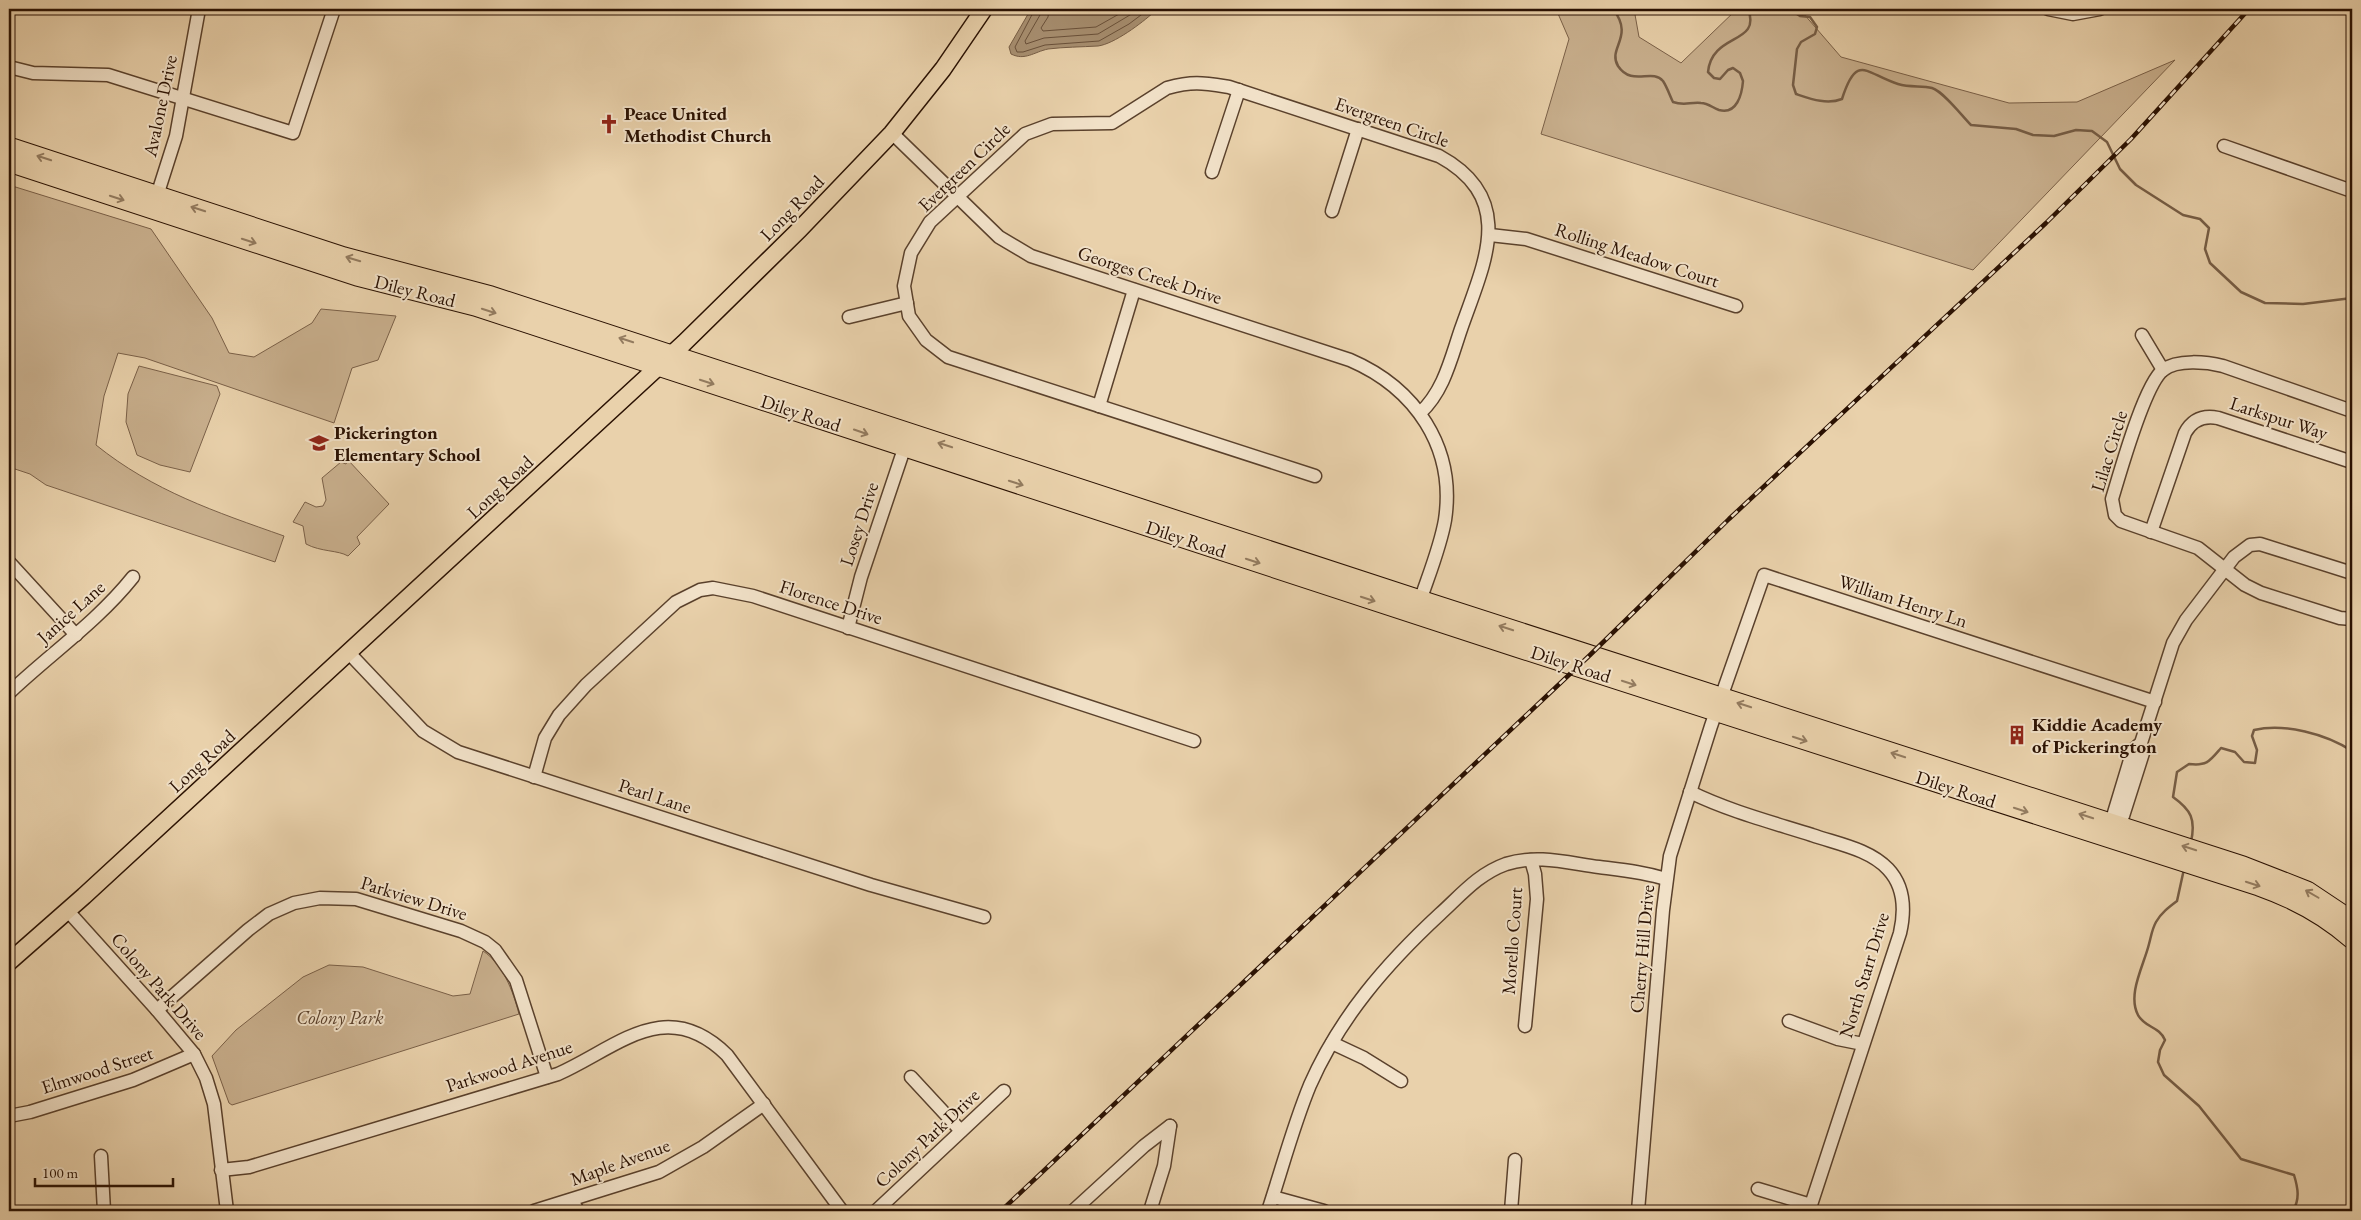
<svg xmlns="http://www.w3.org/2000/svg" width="2361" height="1220" font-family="'EB Garamond',serif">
<rect width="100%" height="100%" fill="#e9d1ab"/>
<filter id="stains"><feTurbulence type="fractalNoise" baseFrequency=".004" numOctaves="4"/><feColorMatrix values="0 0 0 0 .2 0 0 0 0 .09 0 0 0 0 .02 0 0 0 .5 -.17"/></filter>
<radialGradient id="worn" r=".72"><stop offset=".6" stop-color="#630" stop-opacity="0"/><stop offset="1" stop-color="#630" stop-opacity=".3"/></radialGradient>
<g fill="#c9b08e" stroke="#7a6048">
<path d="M 1556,9 L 1634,9 L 1639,37 L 1681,63 L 1737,9 L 1796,9 L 1803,13 L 1841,57 L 2009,103 L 2077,102 L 2175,60 L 1973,270 L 1541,134 L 1569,39 Z"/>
<path d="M 9,185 L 151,229 L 212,318 L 229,353 L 254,357 L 312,323 L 321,309 L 396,316 L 378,360 L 352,368 L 334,423 L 145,358 L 118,353 L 104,396 L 96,445 C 153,491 216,512 284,536 L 275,562 L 46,485 L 30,474 L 9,467 Z"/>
<path d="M 139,366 L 217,386 L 220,394 L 190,472 L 160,465 L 137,455 L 126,422 L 128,394 Z"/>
<path d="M 348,460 L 389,504 L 357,537 L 360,544 L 348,556 C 338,550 321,552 306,544 L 303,526 L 293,522 L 305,502 L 316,507 L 323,506 L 326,500 L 322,478 L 341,462 L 346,464 Z"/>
<path d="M 483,951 C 503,964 513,991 519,1014 L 232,1105 L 229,1103 L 212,1056 L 236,1030 L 303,977 L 329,965 L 363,967 L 453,996 L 470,994 Z"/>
</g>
<path fill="#a89072" stroke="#765d45" d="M 1031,9 L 1155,9 L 1154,12 C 1142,23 1114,44 1098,46 C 1081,47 1064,47 1048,49 C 1034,52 1025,61 1011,54 L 1009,47 Z"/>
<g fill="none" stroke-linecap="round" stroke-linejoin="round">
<g stroke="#69503a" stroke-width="1">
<path d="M 1035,9 L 1015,47 L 1017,52 L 1023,52 L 1045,45 L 1099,41 L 1129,24 L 1149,9"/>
<path d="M 1041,9 L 1040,15 L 1025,41 L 1026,44 L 1044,38 L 1098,34 L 1140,9"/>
<path d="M 1049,9 L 1048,17 L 1041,28 L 1043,31 L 1096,27 L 1128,9"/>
</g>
<g stroke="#765d45" stroke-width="2.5">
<path d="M 1613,9 C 1635,37 1607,48 1618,66 C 1632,87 1652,68 1663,81 C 1667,87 1670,96 1673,102 C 1684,106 1690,102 1701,103 C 1708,103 1713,108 1719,110 C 1737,115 1742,94 1743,81 L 1740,73 L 1733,68 L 1728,70 L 1720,79 L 1714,78 L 1708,72 C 1712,32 1762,45 1748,9"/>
<path d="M 1789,9 L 1800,16 L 1810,17 L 1817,27 L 1815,34 L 1801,42 L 1797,49 L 1793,85 L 1796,94 C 1811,99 1827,105 1842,99 C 1857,52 1866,74 1898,84 C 1911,88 1922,85 1932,88 C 1944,92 1962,116 1971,125 L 2016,129 L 2033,135 L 2054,136 L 2076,130 L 2092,131 L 2107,142 L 2120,169 L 2136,185 L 2183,215 L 2200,219 L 2209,228 L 2205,249 L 2210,263 L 2241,292 L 2265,303 L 2303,304 L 2352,298"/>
<path d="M 2191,842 C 2196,819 2191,810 2173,797 L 2177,772 L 2189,764 C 2207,766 2209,762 2221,748 L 2235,752 L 2244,762 L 2255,763 L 2257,750 L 2252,736 L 2254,730 C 2285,723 2326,734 2352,751"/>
<path d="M 2184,869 L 2177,901 C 2169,907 2161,913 2156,922 C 2152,929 2151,937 2149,944 C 2144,965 2127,994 2138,1015 C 2145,1028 2159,1026 2165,1040 L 2160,1050 L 2158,1062 L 2164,1075 L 2199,1106 L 2241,1159 L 2294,1175 C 2298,1188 2300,1199 2293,1211"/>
</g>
<defs>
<g id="minor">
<path d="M 2048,9 L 2073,14 L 2100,9"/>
<path d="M 9,67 L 33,73 L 108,75 L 293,133 L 334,9"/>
<path d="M 892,133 L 999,237 L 1031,256 L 1350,360 C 1415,388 1456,447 1445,520 C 1440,549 1427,579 1418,607"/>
<path d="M 2224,146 L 2352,191"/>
<path d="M 1212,172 L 1239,90"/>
<path d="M 155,202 L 176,136 L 199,9"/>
<path d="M 1332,211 L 1358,129"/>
<path d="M 1490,235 L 1526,239 L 1736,306"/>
<path d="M 849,317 L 907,303"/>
<path d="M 2142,335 L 2163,370"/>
<path d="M 1099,406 L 1134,290"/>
<path d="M 2352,411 L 2223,366 C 2207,362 2177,359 2163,370 C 2144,385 2120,473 2112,499 L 2115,515 L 2121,521 L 2198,548 L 2245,585 L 2261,593 L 2340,618 L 2352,619"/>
<path d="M 1315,476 L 948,357 L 926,340 L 909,316 L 904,286 L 911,253 L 930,222 L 1025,134 L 1052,124 L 1112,123 L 1167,88 C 1193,81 1203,83 1229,87 L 1439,156 C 1518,199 1484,263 1461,329 C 1451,358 1444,391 1420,413"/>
<path d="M 2151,532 L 2185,433 C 2192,420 2203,415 2218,418 L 2352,462"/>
<path d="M 9,562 L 76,635"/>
<path d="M 848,628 L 861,577 L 907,440"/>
<path d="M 349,653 L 423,731 L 458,752 L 871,885 L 984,917"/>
<path d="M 9,693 C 50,654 97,622 133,577"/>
<path d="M 2141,743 L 2133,750 L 2114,813 L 2117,821 L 2123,816 L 2143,753 L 2141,743 L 2173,643 L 2186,620 L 2234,557 L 2250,545 L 2260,544 L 2352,573"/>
<path d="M 534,777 L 545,738 L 559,715 L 586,685 L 676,602 L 700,590 L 713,588 L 753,596 L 1194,741"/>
<path d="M 1690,792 C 1729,811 1771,822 1812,835 C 1838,844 1869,849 1888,869 C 1905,887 1905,911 1900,933 L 1809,1211"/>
<path d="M 67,910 L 157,1010 L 194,1054 L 206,1078 L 214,1104 L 227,1211"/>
<path d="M 157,1010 L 248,930 L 269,914 L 294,903 L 320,898 L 356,899 L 461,931 L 485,942 L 495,950 L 516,980 L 547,1077"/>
<path d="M 1789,1021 L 1838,1039 L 1863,1044"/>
<path d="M 1525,1026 L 1537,899 L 1535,874 L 1531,860"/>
<path d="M 1332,1043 L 1364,1058 L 1401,1081"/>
<path d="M 911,1077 L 961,1131"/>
<path d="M 9,1116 L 30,1112 L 133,1080 L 194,1054"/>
<path d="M 101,1156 L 104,1211"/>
<path d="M 221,1170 L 249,1167 L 558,1074 C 618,1047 666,995 727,1055 L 842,1211"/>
<path d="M 1758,1189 L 1811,1205"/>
<path d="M 1273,1197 L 1324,1211"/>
<path d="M 572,1200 L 578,1211"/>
<path d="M 534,1211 L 659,1172 L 703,1147 L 764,1104"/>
<path d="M 876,1211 L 1004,1091"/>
<path d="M 1073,1211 L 1144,1146 L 1170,1126"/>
<path d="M 1150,1211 L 1164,1166 L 1170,1126"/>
<path d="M 1268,1211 C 1282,1169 1293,1126 1310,1085 C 1340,1017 1386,964 1440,914 C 1461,895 1478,874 1506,864 C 1537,854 1568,863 1599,867 C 1623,870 1644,872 1666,879"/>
<path d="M 1511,1211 L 1515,1160"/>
<path d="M 1638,1211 L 1663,910 L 1670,856 L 1711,726 L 1764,575 L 2155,702"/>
</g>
<path id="major" d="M 9,962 L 84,896 L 684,343 L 800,229 L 892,133 L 943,69 L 984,9"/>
<g id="highway">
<path d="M 9,147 L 344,257 L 491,296 L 1420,600 L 2243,866 L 2307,891 L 2352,921"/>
<path d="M 9,162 L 357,276 L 475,306 L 1516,647 L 2259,886 C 2293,898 2325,915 2352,939"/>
</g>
</defs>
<use href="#minor" stroke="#5a412c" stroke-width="15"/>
<use href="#major" stroke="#2a1102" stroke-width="19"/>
<use href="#highway" stroke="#2a1102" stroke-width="21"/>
<use href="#minor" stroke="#f1e1c8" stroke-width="12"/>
<use href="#major" stroke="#e9d1ab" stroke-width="16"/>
<use href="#highway" stroke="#e9d1ab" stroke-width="19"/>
<defs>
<path id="rail" d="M 1001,1211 L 1590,655 L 1729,519 L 2046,223 L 2131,139 L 2249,9"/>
</defs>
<use href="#rail" stroke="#2a1102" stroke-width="4.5"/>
<use href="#rail" stroke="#f1e1c8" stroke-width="2.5" stroke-dasharray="8" stroke-linecap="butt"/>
</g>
<defs><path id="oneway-shaft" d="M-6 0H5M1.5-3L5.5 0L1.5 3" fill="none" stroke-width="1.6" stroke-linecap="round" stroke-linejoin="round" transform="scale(1.25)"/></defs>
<g stroke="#937b5f">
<use href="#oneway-shaft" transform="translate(44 158) rotate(-162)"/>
<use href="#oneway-shaft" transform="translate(117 198) rotate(18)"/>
<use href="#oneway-shaft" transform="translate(198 209) rotate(-162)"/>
<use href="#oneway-shaft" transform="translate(249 241) rotate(18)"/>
<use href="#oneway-shaft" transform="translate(353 259) rotate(-163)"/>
<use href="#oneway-shaft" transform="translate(489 311) rotate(18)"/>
<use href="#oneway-shaft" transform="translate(626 340) rotate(-162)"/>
<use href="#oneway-shaft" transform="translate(707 382) rotate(18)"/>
<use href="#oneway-shaft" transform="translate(861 432) rotate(19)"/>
<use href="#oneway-shaft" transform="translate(945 445) rotate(-162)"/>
<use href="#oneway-shaft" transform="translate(1016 483) rotate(18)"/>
<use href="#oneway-shaft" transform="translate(1253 561) rotate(18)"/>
<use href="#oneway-shaft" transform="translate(1368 599) rotate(18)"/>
<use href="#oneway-shaft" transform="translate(1506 628) rotate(-162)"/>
<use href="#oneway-shaft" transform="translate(1629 683) rotate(18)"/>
<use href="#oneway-shaft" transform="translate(1744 705) rotate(-162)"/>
<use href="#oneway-shaft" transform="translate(1800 739) rotate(18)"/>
<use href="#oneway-shaft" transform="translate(1898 755) rotate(-162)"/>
<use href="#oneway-shaft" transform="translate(2021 810) rotate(18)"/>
<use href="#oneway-shaft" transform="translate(2086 816) rotate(-162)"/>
<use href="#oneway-shaft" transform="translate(2189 848) rotate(-162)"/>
<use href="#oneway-shaft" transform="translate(2253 884) rotate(18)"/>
<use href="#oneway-shaft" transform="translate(2312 894) rotate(-150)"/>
</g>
<defs>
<symbol id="church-bare" viewBox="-9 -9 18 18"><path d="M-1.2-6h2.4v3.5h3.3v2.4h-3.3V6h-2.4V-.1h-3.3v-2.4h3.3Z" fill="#8f2418" stroke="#f1e1c8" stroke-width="2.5" paint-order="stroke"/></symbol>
<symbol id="school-bare" viewBox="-9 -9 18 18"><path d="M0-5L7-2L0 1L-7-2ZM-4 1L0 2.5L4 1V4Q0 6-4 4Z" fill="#8f2418" stroke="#f1e1c8" stroke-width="2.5" paint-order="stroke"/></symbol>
<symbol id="building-bare" viewBox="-9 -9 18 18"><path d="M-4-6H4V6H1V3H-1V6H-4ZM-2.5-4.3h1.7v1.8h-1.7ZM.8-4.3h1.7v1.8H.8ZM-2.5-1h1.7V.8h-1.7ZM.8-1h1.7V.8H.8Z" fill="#8f2418" stroke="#f1e1c8" stroke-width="2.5" paint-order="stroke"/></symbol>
</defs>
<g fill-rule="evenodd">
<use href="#church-bare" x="595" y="110" width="28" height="28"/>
<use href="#school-bare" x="305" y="429" width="28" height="28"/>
<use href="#building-bare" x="2003" y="721" width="28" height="28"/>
</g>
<g text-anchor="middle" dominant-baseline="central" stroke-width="4" stroke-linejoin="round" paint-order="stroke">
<g font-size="19" fill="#2a1102" stroke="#f1e1c8">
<text transform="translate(160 106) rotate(-78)">Avalone Drive</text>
<text transform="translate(1392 122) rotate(19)">Evergreen Circle</text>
<text transform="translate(964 167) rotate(-44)">Evergreen Circle</text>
<text transform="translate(792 208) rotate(-46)">Long Road</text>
<text transform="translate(1637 255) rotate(18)">Rolling Meadow Court</text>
<text transform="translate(1150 275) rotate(18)">Georges Creek Drive</text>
<text transform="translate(415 291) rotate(14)">Diley Road</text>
<text transform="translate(801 413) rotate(18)">Diley Road</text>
<text transform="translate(2279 418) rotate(18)">Larkspur Way</text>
<text transform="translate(2109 451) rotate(-73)">Lilac Circle</text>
<text transform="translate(500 487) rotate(-43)">Long Road</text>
<text transform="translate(859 524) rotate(-72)">Losey Drive</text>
<text transform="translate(1186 539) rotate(18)">Diley Road</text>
<text transform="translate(1903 601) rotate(18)">William Henry Ln</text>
<text transform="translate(831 602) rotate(18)">Florence Drive</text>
<text transform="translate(71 612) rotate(-42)">Janice Lane</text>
<text transform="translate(1571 664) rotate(18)">Diley Road</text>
<text transform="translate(202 761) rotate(-43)">Long Road</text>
<text transform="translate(1956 789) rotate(18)">Diley Road</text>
<text transform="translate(655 796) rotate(18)">Pearl Lane</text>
<text transform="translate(414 898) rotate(17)">Parkview Drive</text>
<text transform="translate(1512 941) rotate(-86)">Morello Court</text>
<text transform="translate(1642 949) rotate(-85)">Cherry Hill Drive</text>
<text transform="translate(1864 975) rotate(-73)">North Starr Drive</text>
<text transform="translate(159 986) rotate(49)">Colony Park Drive</text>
<text transform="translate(509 1066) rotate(-18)">Parkwood Avenue</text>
<text transform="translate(97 1070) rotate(-18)">Elmwood Street</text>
<text transform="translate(927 1138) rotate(-43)">Colony Park Drive</text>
<text transform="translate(620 1162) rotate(-20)">Maple Avenue</text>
</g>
<g font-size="19" font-weight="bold" fill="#2a1102" stroke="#f1e1c8" text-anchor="start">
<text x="624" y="113">Peace United<tspan x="624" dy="22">Methodist Church</tspan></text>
<text x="334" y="432">Pickerington<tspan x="334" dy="22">Elementary School</tspan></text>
<text x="2032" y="724">Kiddie Academy<tspan x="2032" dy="22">of Pickerington</tspan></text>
</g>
<g font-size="19" font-style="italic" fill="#5a412c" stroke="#f1e1c8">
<text x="340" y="1017">Colony Park</text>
</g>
</g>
<rect width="2361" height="1220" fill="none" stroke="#e9d1ab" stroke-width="30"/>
<rect x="10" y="10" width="2341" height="1200" fill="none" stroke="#2a1102" stroke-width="2.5"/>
<rect x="15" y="15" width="2331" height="1190" fill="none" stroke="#2a1102"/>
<path d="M35 1178v8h138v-8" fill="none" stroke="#2a1102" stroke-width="2.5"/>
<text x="42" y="1178" font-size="15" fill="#2a1102" stroke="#f1e1c8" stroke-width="4" paint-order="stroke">100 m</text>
<rect width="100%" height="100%" filter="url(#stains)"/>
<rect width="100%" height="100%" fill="url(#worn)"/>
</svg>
